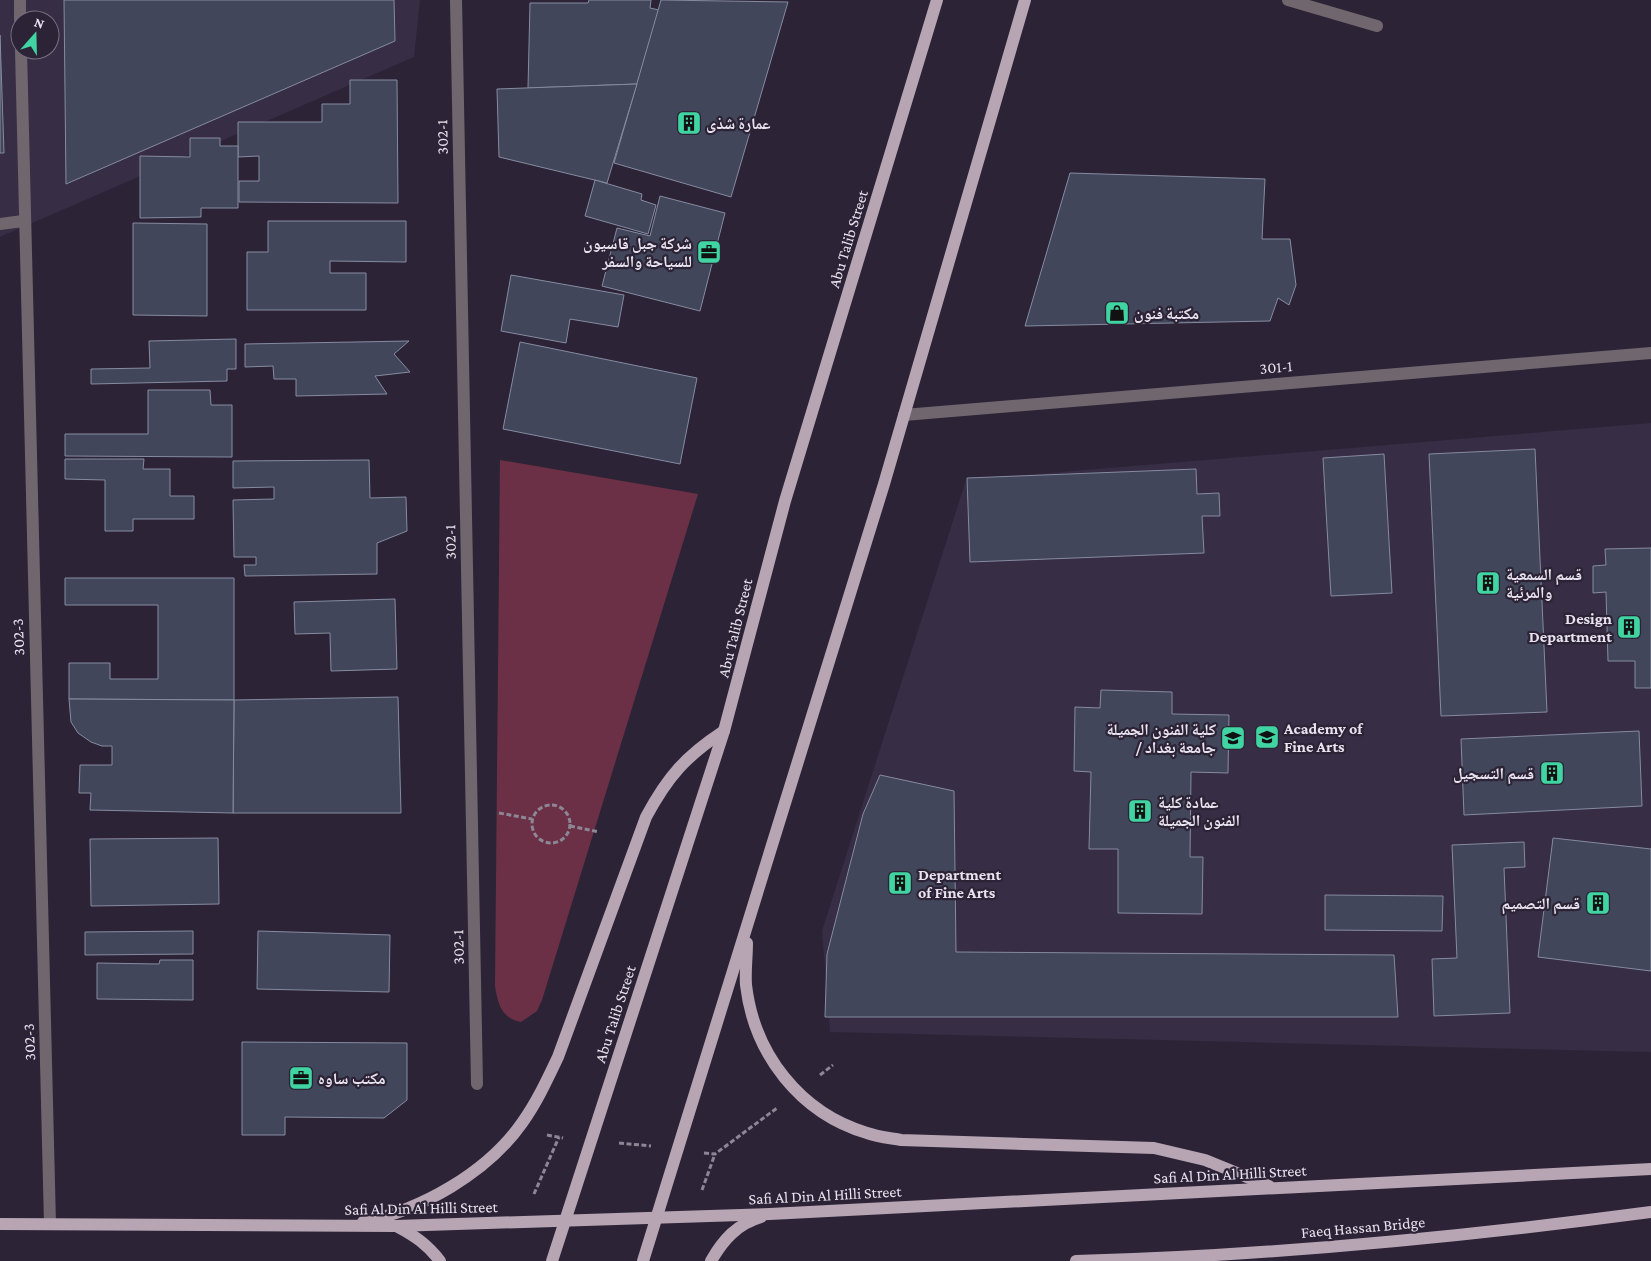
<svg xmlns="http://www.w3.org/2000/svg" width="1651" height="1261" font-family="'Crimson Pro','Noto Naskh Arabic',serif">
<rect width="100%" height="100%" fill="#2c2436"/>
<g fill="#372d44" fill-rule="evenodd">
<path d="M 0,0 L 420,0 L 414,57 L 0,237 ZM 20,20 L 50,20 L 50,50 L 20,50 Z"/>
<path d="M 1651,423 L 1651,1052 L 830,1032 L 822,931 L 966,480 Z"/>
</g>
<path fill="#6b3046" d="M 500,460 L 698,494 L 542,1000 L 537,1011 L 521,1022 C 501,1018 498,1004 495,986 Z"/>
<g fill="#42465a" stroke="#868ba1">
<path d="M 64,0 L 394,0 L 395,41 L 66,184 Z"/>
<path d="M 589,0 L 651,0 L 650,8 L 659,10 L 637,84 L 528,88 L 530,3 L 588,3 Z"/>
<path d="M 661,0 L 788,2 L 731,197 L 614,163 Z"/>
<path d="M 0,35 L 4,153 L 0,153 Z"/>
<path d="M 350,80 L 397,80 L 398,203 L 239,202 L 239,181 L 259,181 L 259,156 L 238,157 L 238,122 L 322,122 L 322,104 L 350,104 Z"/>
<path d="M 637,84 L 607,183 L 499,157 L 497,89 Z"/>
<path d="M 190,138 L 220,138 L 220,146 L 238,146 L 238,208 L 201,208 L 201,217 L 140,218 L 140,156 L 190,157 Z"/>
<path d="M 1070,173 L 1265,179 L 1262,239 L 1290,239 L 1296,285 L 1289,305 L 1278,298 L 1270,321 L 1025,326 Z"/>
<path d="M 595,180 L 642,194 L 641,200 L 656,205 L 648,234 L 585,216 Z"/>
<path d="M 660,196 L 725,213 L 700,311 L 602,286 L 617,228 L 650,236 Z"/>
<path d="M 268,221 L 406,221 L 406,262 L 330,261 L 330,273 L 366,273 L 366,310 L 247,310 L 247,252 L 268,252 Z"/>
<path d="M 133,223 L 207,224 L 207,316 L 133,315 Z"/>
<path d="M 511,275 L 624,295 L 618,327 L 570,319 L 566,343 L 501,331 Z"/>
<path d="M 236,339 L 236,369 L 227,369 L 227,381 L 91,384 L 91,369 L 150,368 L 149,341 Z"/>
<path d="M 409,341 L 394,354 L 410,372 L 375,376 L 387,394 L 296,396 L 296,379 L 274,379 L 273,366 L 245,367 L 245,344 Z"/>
<path d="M 520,342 L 697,378 L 680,464 L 503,429 Z"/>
<path d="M 148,390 L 210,390 L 211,405 L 232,405 L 232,457 L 65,456 L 65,434 L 148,434 Z"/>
<path d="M 1535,449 L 1547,712 L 1441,716 L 1429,454 Z"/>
<path d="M 1384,454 L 1392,593 L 1331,596 L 1323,458 Z"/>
<path d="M 65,459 L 144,459 L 143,469 L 170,469 L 170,496 L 194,496 L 194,519 L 133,519 L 133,531 L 105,531 L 105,480 L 65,479 Z"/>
<path d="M 369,460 L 370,498 L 406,497 L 407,531 L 377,543 L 377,574 L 245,576 L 244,565 L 256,565 L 256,557 L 234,557 L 233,500 L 274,499 L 274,487 L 233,488 L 233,461 Z"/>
<path d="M 1196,469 L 1197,494 L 1219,493 L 1220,516 L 1202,516 L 1204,553 L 970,562 L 967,478 Z"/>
<path d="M 1651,548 L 1651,688 L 1635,688 L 1635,661 L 1608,661 L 1606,592 L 1593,593 L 1593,566 L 1606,565 L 1605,549 Z"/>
<path d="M 65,578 L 234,578 L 234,700 L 69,699 L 69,663 L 110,663 L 110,679 L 158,679 L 158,605 L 65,605 Z"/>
<path d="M 395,599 L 397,669 L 331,671 L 330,633 L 295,634 L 294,602 Z"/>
<path d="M 1101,690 L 1172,692 L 1172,714 L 1229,715 L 1228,773 L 1191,772 L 1190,857 L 1203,857 L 1202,914 L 1118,913 L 1118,849 L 1089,849 L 1091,772 L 1074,771 L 1075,707 L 1100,708 Z"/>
<path d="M 398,697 L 401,813 L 233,813 L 234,700 Z"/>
<path d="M 69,699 L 234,700 L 233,813 L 90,810 L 91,793 L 79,793 L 80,765 L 112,765 L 112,746 L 102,746 L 91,742 L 78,733 L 71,722 Z"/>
<path d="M 1639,731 L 1642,806 L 1464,815 L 1461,739 Z"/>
<path d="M 880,775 L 954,791 L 956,952 L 1394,955 L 1398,1017 L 825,1017 L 827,954 L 863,814 Z"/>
<path d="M 218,838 L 219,904 L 91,906 L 90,839 Z"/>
<path d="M 1553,838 L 1651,849 L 1651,971 L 1538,957 Z"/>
<path d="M 1524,842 L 1525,867 L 1504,868 L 1510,1013 L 1434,1016 L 1432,959 L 1457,958 L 1452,845 Z"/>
<path d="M 1325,895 L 1443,896 L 1442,931 L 1325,930 Z"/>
<path d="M 193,931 L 193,954 L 85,955 L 85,932 Z"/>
<path d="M 258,931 L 390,935 L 389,992 L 257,989 Z"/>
<path d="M 160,960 L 193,960 L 193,1000 L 97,999 L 97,963 L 159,964 Z"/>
<path d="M 242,1042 L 407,1043 L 407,1100 L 384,1118 L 285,1117 L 285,1135 L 242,1135 Z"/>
</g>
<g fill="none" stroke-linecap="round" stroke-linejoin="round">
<g stroke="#8c8695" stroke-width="3" stroke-dasharray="5 2.5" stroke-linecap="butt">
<circle cx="551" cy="824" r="19"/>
<path d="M 499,813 L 532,819"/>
<path d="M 570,826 L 599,832"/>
<path d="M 820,1075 L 833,1065"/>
<path d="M 547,1135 L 563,1138"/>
<path d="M 619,1143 L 651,1146"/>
<path d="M 704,1153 L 715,1154 L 777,1108"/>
<path d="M 702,1190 L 715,1154"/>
<path d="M 534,1194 L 559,1137"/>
</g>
<g stroke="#70676e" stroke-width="12">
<path d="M 1288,0 L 1377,26"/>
<path d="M 0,224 L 23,221"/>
</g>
<g stroke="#70676e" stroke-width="12">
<path d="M 20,0 L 20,20"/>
<path d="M 456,0 L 477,1084"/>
<path d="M 21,50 L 50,1224"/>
<path d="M 904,415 L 1651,353"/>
</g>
<g stroke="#b7a5b4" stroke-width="12">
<path d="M 747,943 C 747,956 745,971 746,985 C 754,1054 800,1113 867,1133 C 878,1137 890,1138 901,1140 L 1154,1148 L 1205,1160 L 1269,1186"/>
<path d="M 363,1222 C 421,1210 487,1173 522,1123 C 537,1102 547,1080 558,1057 L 646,817 C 668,776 686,756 724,731"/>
<path d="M 0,1224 L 396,1226 L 770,1214 L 1651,1169"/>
<path d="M 398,1227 C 415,1236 428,1245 440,1261"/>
<path d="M 552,1261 L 724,731 L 785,501 L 937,0"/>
<path d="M 643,1261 L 884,484 L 1025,0"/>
<path d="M 711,1261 C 723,1240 737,1224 761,1217"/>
<path d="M 1076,1261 C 1266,1256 1462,1237 1651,1212"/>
</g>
</g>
<defs>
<symbol id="building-square" viewBox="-11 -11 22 22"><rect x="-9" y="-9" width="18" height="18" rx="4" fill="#40d4a2" stroke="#2c2436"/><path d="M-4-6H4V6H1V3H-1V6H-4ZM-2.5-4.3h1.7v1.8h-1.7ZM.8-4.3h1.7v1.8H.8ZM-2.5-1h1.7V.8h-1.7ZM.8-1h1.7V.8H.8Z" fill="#111"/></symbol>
<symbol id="office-square" viewBox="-11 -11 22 22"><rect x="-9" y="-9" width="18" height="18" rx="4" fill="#40d4a2" stroke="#2c2436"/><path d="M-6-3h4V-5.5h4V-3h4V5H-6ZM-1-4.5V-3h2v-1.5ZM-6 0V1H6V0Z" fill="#111"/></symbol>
<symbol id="shop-square" viewBox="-11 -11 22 22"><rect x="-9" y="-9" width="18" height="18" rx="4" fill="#40d4a2" stroke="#2c2436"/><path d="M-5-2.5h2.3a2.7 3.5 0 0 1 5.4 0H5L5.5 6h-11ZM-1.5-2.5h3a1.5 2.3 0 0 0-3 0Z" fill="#111"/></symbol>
<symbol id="university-square" viewBox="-11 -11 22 22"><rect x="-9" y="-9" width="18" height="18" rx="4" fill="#40d4a2" stroke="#2c2436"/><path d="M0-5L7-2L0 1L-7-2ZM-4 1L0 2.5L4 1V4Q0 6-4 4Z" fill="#111"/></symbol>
</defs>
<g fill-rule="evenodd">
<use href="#building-square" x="675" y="109" width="28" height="28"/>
<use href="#office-square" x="695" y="238" width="28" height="28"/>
<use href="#shop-square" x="1103" y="299" width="28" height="28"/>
<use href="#building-square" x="1474" y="569" width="28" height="28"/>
<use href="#building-square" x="1615" y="613" width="28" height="28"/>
<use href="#university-square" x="1253" y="723" width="28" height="28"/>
<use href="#university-square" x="1219" y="724" width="28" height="28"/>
<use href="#building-square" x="1538" y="759" width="28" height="28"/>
<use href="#building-square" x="1126" y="797" width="28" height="28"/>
<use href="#building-square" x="886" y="869" width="28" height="28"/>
<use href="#building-square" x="1584" y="889" width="28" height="28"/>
<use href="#office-square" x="287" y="1064" width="28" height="28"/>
</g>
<g text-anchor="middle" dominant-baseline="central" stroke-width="4.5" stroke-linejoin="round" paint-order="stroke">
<g font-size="16" font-weight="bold" fill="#e8e3ef" stroke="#2c2436" text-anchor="start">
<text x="706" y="123">عمارة شذى</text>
<text x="692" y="243" text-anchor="end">شركة جبل قاسيون<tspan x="692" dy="18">للسياحة والسفر</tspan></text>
<text x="1134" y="313">مكتبة فنون</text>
<text x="1506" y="574">قسم السمعية<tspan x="1506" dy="18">والمرئية</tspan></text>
<text x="1612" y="618" text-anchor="end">Design<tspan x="1612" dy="18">Department</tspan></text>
<text x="1284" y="728">Academy of<tspan x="1284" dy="18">Fine Arts</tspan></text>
<text x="1216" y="729" text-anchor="end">كلية الفنون الجميلة<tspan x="1216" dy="18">/ جامعة بغداد</tspan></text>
<text x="1534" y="773" text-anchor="end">قسم التسجيل</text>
<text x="1158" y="802">عمادة كلية<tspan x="1158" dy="18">الفنون الجميلة</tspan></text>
<text x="918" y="874">Department<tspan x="918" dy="18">of Fine Arts</tspan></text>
<text x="1580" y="903" text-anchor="end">قسم التصميم</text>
<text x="318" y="1078">مكتب ساوه</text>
</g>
<g font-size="16" fill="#e8e3ef" stroke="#2c2436">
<text transform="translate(442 137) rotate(-91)">302-1</text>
<text transform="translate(848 239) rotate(-73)">Abu Talib Street</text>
<text transform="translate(1276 367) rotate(-5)">301-1</text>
<text transform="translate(450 542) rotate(-91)">302-1</text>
<text transform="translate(735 628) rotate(-76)">Abu Talib Street</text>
<text transform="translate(18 637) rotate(-92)">302-3</text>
<text transform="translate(458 947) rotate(-91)">302-1</text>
<text transform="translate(615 1014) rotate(-72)">Abu Talib Street</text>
<text transform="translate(29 1042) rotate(-92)">302-3</text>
<text transform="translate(1230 1174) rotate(-3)">Safi Al Din Al Hilli Street</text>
<text transform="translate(825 1195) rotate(-3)">Safi Al Din Al Hilli Street</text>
<text transform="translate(421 1208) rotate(-1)">Safi Al Din Al Hilli Street</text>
<text transform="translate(1363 1227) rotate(-5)">Faeq Hassan Bridge</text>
</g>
</g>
<g transform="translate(35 35) rotate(20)"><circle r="24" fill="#2c2436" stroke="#777080"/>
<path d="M0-4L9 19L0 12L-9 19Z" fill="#40d4a2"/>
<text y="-8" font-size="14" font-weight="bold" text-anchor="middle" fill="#e8e3ef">N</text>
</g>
</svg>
